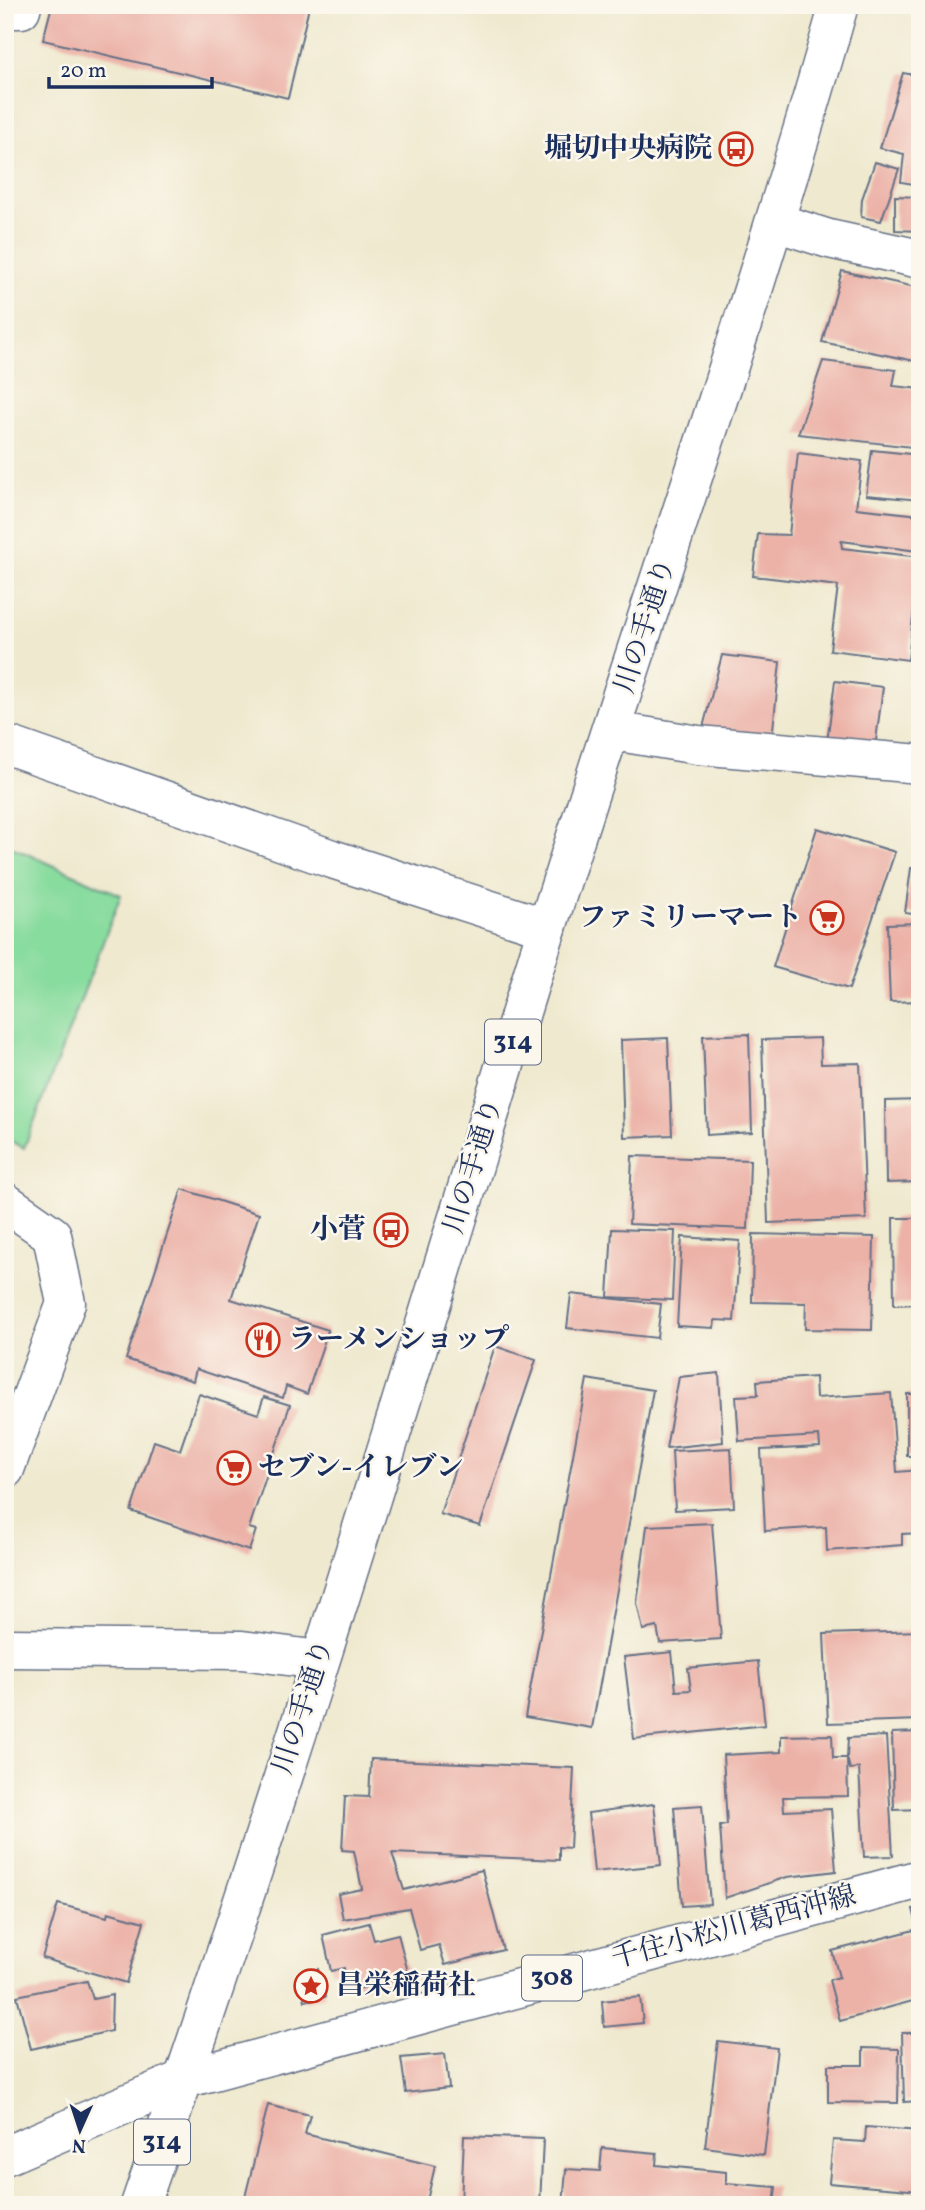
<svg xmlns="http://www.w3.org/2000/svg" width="925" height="2210" font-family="Vollkorn,'Noto Serif JP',serif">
<rect width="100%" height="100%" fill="#fbf7ec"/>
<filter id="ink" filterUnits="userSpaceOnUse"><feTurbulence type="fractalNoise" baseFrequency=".0143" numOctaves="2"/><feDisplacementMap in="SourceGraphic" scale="14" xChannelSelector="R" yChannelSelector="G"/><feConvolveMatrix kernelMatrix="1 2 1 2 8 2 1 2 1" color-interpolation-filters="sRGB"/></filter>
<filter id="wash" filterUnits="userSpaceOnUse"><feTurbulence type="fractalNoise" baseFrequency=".00686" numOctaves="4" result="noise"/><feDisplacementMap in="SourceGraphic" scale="28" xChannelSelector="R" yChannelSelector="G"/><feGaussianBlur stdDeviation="1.57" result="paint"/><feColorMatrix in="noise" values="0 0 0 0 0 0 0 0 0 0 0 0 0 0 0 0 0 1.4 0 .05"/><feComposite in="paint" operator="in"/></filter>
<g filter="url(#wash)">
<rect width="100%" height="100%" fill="#efe9cf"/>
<path fill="#88dc9e" stroke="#52867e" stroke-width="2" d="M 7,845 L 121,895 L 24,1148 L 5,1138 Z"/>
<g id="blocks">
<g fill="#ecb2a8">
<path d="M 52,5 L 300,5 L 309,7 L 288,98 L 43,40 Z"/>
<path d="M 919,17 L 920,17 L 920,34 L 914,33 Z"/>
<path d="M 903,73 L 920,76 L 920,185 L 901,182 L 904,154 L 880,148 Z"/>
<path d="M 875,162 L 899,169 L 881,221 L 861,217 L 862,199 Z"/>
<path d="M 895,196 L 920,197 L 920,231 L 895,230 Z"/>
<path d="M 842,271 L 920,288 L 920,362 L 822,342 Z"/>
<path d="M 823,361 L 896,370 L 893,386 L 920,389 L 920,448 L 798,434 Z"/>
<path d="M 872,450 L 920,455 L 920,500 L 866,495 Z"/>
<path d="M 798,453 L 862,461 L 856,508 L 920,515 L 918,551 L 841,541 L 842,548 L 920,557 L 908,660 L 830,650 L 838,586 L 753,576 L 758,534 L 789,535 Z"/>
<path d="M 722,655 L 780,662 L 772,739 L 701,735 Z"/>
<path d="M 835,681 L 883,687 L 875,748 L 827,742 Z"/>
<path d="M 817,828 L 895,852 L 849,989 L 773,967 Z"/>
<path d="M 911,868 L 920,869 L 920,915 L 905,913 Z"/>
<path d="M 920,923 L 920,1001 L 890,1002 L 887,924 Z"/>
<path d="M 749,1034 L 752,1132 L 707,1135 L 703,1036 Z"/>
<path d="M 668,1038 L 672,1135 L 624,1137 L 621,1040 Z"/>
<path d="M 820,1038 L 821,1064 L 860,1063 L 866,1219 L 768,1223 L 762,1040 Z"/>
<path d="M 920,1100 L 920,1182 L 886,1183 L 885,1101 Z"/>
<path d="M 632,1156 L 750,1160 L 748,1229 L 629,1224 Z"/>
<path d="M 182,1189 L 259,1214 L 231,1299 L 328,1330 L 307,1394 L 286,1386 L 283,1398 L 196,1369 L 193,1381 L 126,1359 Z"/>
<path d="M 893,1218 L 920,1218 L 920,1304 L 894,1305 Z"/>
<path d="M 612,1229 L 675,1231 L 672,1300 L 608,1297 Z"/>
<path d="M 753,1234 L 874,1237 L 872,1330 L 805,1329 L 806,1303 L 752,1302 Z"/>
<path d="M 682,1237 L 740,1241 L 734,1321 L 715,1320 L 714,1328 L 677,1326 Z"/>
<path d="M 571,1294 L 661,1304 L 657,1338 L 567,1328 Z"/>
<path d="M 495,1346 L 536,1360 L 480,1526 L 440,1514 Z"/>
<path d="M 719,1373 L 723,1442 L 666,1448 L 679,1377 Z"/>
<path d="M 815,1377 L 816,1398 L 891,1393 L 897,1472 L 920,1470 L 920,1533 L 902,1534 L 902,1545 L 827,1551 L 826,1527 L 765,1531 L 761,1450 L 820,1447 L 819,1436 L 739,1441 L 736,1396 L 758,1395 L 757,1381 Z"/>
<path d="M 587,1379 L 653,1390 L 592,1728 L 525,1717 Z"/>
<path d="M 199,1394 L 258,1414 L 264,1397 L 290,1405 L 249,1528 L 256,1530 L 249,1551 L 131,1511 L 154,1441 L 180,1450 Z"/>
<rect x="907" y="1394" width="13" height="62"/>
<path d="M 731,1448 L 734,1507 L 675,1510 L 672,1451 Z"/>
<path d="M 712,1523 L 721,1639 L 660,1643 L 657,1627 L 643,1630 L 637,1603 L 647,1526 Z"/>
<path d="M 920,1631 L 920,1720 L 828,1723 L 824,1634 Z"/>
<path d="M 672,1652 L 676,1691 L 691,1690 L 688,1668 L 758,1661 L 765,1725 L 634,1739 L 624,1657 Z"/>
<path d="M 920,1732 L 920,1809 L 894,1810 L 892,1733 Z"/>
<path d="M 832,1735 L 833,1758 L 847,1758 L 848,1738 L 886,1736 L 893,1856 L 864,1857 L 859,1768 L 850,1769 L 847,1758 L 848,1796 L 783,1797 L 784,1811 L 831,1809 L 836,1871 L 787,1877 L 725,1898 L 720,1826 L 727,1825 L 723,1755 L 781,1752 L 781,1736 Z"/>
<path d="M 371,1759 L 574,1768 L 570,1848 L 559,1847 L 559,1860 L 392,1853 L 404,1890 L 482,1870 L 503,1950 L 445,1965 L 439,1945 L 420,1950 L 409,1908 L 343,1919 L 338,1894 L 362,1889 L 354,1851 L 342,1850 L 345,1796 L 369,1797 Z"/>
<path d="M 654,1804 L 661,1865 L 594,1872 L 588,1813 Z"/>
<path d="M 702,1805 L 710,1904 L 682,1906 L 674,1807 Z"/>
<path d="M 58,1904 L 107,1917 L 108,1912 L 144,1922 L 126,1983 L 42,1958 Z"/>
<path d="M 920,1907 L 920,1933 L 919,1933 L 913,1909 Z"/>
<path d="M 369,1923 L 374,1940 L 398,1934 L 409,1976 L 350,1991 L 344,1968 L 331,1971 L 323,1935 Z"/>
<path d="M 914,1930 L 920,1952 L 920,1999 L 840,2021 L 829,1980 L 839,1977 L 832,1951 Z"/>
<path d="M 318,1969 L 325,1997 L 305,2001 L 300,1974 Z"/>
<path d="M 87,1981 L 93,1999 L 112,1995 L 111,2031 L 31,2049 L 17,1996 Z"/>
<path d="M 640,1997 L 643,2023 L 604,2027 L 602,2001 Z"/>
<path d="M 902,2033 L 920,2033 L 920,2101 L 904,2102 Z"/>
<path d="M 718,2041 L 777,2048 L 764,2155 L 705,2147 Z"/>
<path d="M 863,2048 L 899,2049 L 898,2103 L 828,2102 L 828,2065 L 863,2065 Z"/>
<path d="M 445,2054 L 449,2088 L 406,2093 L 401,2058 Z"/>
<path d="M 268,2105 L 310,2115 L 305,2134 L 435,2166 L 426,2205 L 257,2205 L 244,2201 Z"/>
<path d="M 866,2127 L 920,2131 L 920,2191 L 829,2183 L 833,2140 L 865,2142 Z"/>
<path d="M 464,2136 L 543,2139 L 540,2205 L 461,2205 Z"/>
<path d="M 602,2148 L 657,2153 L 656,2165 L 726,2172 L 726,2183 L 776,2187 L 774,2205 L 563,2205 L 566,2169 L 600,2171 Z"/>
</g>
</g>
</g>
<g filter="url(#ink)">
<use href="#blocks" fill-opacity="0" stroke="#657086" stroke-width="2"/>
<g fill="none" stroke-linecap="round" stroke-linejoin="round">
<defs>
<g id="street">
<path d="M 5,9 L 21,9 L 22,5"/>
<path d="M 775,222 L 829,239 L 920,259"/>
<path d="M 613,731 L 698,745 L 920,764"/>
<path d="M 5,744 L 332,859 L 547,928"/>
<path d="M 5,1202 L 52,1235 L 66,1303 L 5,1469"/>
</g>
<g id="secondary">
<path d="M 5,1648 L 242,1650 L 319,1660"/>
<path d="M 5,2156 L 184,2079"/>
</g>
<g id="primary">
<path d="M 184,2079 L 920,1879"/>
<path d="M 140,2205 C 287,1785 414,1359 545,934 C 642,624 750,318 839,5"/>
</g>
</defs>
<use href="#street" stroke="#657086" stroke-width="41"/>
<use href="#secondary" stroke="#657086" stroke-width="41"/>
<use href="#primary" stroke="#657086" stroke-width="41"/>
<use href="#street" stroke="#fff" stroke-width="38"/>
<use href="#secondary" stroke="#fff" stroke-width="38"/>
<use href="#primary" stroke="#fff" stroke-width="38"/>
</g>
</g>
<defs>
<symbol id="bus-ring" viewBox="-11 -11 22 22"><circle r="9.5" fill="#fbf7ec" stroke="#c8321e" stroke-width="1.5"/><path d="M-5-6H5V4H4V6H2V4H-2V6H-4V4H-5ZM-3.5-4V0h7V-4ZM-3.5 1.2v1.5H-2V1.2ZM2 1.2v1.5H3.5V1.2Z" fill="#c8321e"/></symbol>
<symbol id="supermarket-ring" viewBox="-11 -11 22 22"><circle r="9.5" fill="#fbf7ec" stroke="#c8321e" stroke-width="1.5"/><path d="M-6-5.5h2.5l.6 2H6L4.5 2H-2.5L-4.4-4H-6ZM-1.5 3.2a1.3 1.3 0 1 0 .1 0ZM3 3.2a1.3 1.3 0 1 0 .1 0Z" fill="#c8321e"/></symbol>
<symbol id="restaurant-ring" viewBox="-11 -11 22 22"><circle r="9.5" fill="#fbf7ec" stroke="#c8321e" stroke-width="1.5"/><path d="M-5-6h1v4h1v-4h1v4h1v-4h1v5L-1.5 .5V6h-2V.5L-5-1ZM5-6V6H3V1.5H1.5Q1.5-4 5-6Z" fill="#c8321e"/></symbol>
<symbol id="sight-ring" viewBox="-11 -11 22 22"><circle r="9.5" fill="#fbf7ec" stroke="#c8321e" stroke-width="1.5"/><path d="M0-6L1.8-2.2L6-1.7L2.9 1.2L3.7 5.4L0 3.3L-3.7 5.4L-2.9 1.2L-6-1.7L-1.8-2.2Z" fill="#c8321e"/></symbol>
</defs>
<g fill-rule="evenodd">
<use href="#bus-ring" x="717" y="130" width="38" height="38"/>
<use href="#supermarket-ring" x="808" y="899" width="38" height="38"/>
<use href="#bus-ring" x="372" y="1211" width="38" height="38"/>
<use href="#restaurant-ring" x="244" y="1321" width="38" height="38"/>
<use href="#supermarket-ring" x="215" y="1449" width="38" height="38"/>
<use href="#sight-ring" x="292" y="1967" width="38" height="38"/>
</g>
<g text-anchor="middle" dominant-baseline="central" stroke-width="5" stroke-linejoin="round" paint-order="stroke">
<g fill="#fbf7ec" stroke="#5e6b89" stroke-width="2">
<rect x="485" y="1019.5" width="56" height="45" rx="5"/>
<rect x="522" y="1955.5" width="60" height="45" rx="5"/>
<rect x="134" y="2119.5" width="56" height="45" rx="5"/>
</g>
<g font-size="26" font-weight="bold" fill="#1b2f5e">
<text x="513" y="1042">314</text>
<text x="552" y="1978">308</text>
<text x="162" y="2142">314</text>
</g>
<g font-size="28" font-weight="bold" fill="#1b2f5e" stroke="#fbf7ec" text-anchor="end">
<text x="712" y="149">堀切中央病院</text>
<text x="802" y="918">ファミリーマート</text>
<text x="366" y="1230">小菅</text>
<text x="288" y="1340" text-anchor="start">ラーメンショップ</text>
<text x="258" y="1468" text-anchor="start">セブン-イレブン</text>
<text x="336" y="1986" text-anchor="start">昌栄稲荷社</text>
</g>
<g font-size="28" fill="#1b2f5e" stroke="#fbf7ec">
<text transform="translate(646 626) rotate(-72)">川の手通り</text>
<text transform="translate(474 1166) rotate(-73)">川の手通り</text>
<text transform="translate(304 1707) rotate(-72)">川の手通り</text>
<text transform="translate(734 1928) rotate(-15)">千住小松川葛西沖線</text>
</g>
</g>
<rect width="925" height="2210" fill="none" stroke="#fbf7ec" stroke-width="28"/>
<g transform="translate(80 2130) rotate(183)" stroke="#fbf7ec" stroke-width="5" paint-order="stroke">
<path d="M0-5L12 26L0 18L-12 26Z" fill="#1b2f5e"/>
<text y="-10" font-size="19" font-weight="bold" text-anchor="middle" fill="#1b2f5e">N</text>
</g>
<path d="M49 77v10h163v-10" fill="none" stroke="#1b2f5e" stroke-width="3.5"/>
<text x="60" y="77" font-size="21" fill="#1b2f5e" stroke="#fbf7ec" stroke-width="5" paint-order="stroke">20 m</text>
</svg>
